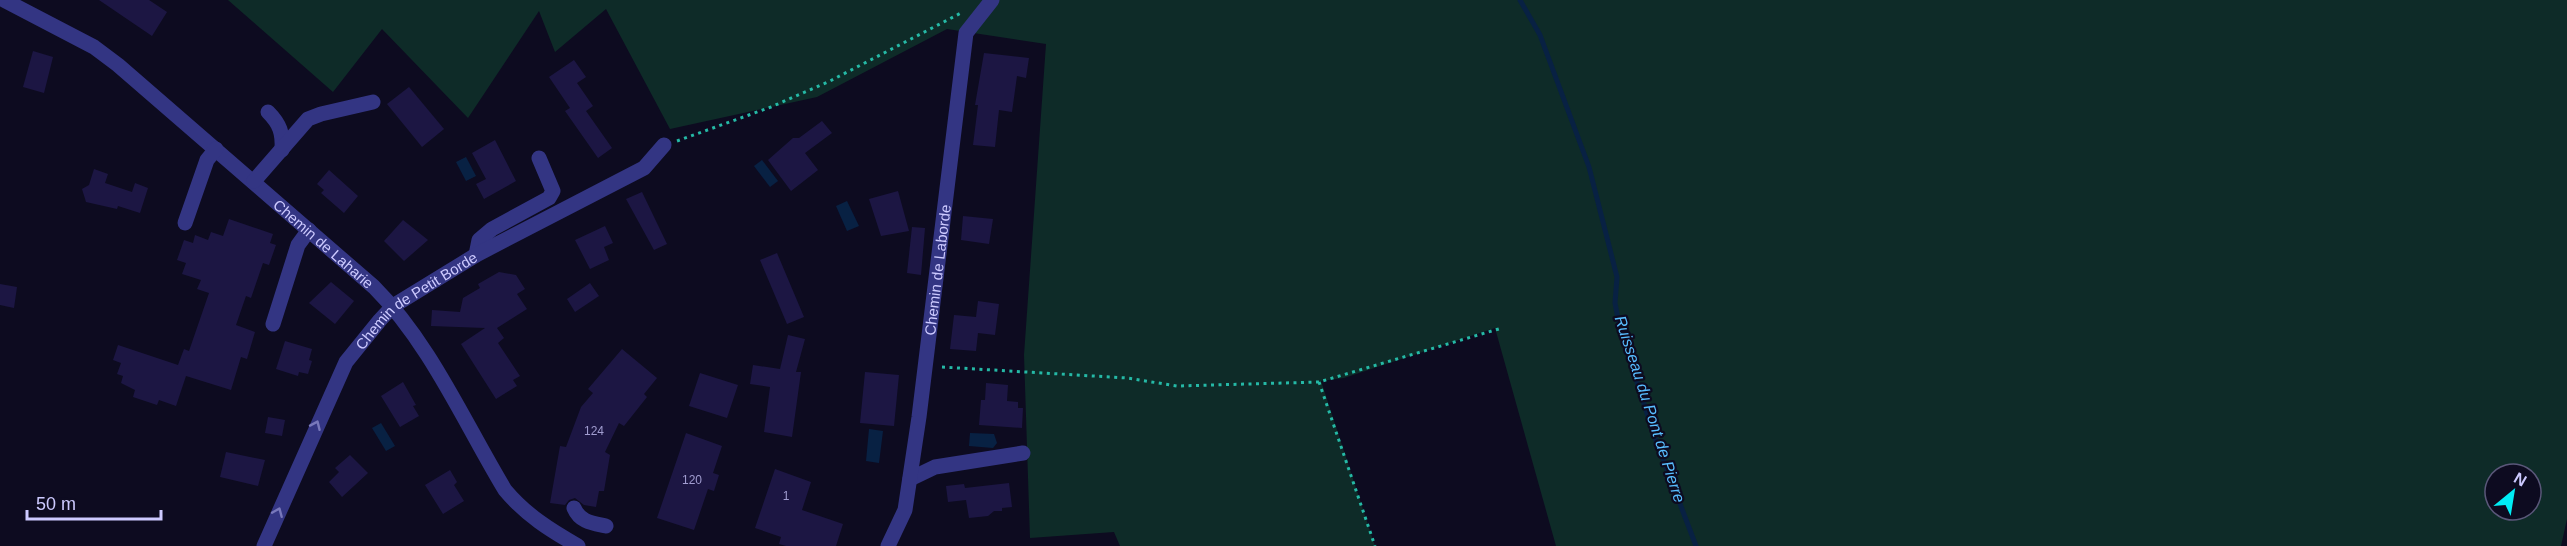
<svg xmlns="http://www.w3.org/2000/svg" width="2567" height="546" font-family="Helvetica,sans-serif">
<rect width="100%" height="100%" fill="#0d0b20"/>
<path fill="#0e2b28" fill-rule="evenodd" d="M 228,0 L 2567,0 L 2567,519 L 2561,546 L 1556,546 L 1495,328 L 1344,378 L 1321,381 L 1375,546 L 1120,546 L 1114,532 L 1030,538 L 1024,355 L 1046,44 L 947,29 L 817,97 L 670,129 L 606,9 L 555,52 L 539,11 L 468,118 L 382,29 L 333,92 ZM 2495,474 L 2531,474 L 2531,510 L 2495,510 Z"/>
<g fill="#082143">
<path d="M 466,157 L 476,176 L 466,181 L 456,162 Z"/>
<path d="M 762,160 L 778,181 L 770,187 L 754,166 Z"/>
<path d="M 847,201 L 859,226 L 847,231 L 836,206 Z"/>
<path d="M 381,423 L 395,446 L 386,451 L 372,428 Z"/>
<path d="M 869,429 L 883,431 L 879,463 L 866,461 Z"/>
<path d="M 970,433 L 994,434 L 997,443 L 993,448 L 969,446 Z"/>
</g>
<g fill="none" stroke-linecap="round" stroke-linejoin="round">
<path stroke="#082143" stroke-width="5" d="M 1520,0 L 1540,35 L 1589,167 L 1617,277 L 1615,303 L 1620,329 L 1654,435 L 1696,546"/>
</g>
<g fill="#1c1643">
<path d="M 99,0 L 149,0 L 167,12 L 152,36 Z"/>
<path d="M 33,51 L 53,57 L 44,93 L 23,87 Z"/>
<path d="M 984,53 L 1029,58 L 1026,78 L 1017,76 L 1012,112 L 999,110 L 995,147 L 973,145 L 978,105 L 975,105 Z"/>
<path d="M 574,60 L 586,77 L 577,83 L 593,106 L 586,111 L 612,148 L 598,158 L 565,111 L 570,108 L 549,77 Z"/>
<path d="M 409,87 L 444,129 L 422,147 L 387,104 Z"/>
<path d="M 822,121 L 832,133 L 805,153 L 818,170 L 791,191 L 768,160 L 793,138 L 799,138 Z"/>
<path d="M 495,140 L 516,181 L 484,199 L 476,184 L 486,179 L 472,153 Z"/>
<path d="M 94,169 L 108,174 L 105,183 L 132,192 L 135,183 L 148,188 L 140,213 L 118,206 L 117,209 L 86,202 L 82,189 L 89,185 Z"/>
<path d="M 329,170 L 358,196 L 344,213 L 321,193 L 324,190 L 317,184 Z"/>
<path d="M 898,191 L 909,231 L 881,236 L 869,199 Z"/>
<path d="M 642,192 L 667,244 L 654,250 L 626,199 Z"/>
<path d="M 963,216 L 993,219 L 989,244 L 961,240 Z"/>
<path d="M 229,219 L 273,234 L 270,243 L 276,245 L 269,265 L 263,263 L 251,298 L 246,296 L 236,325 L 255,332 L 247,359 L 241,357 L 231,390 L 186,376 L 176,406 L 159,400 L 157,405 L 133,397 L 135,390 L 121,383 L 123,376 L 117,374 L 121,363 L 113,360 L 118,345 L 178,365 L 184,349 L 189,351 L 209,293 L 197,289 L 201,280 L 182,274 L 186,263 L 177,260 L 184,240 L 193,243 L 195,235 L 208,240 L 211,232 L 223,236 Z"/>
<path d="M 403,220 L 428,240 L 404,261 L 384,241 Z"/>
<path d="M 605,226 L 613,243 L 604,247 L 609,260 L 590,269 L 575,240 Z"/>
<path d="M 912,227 L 925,228 L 921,275 L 907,273 Z"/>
<path d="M 777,253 L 804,317 L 787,324 L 760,260 Z"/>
<path d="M 499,272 L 516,275 L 525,289 L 517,294 L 527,309 L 497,328 L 504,338 L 498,343 L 520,376 L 513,380 L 517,386 L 496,399 L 461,344 L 485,328 L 431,326 L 432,310 L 460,312 L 463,298 L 480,288 L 478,284 Z"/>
<path d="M 331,282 L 354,301 L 335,324 L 309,303 Z"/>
<path d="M 590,283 L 599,296 L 575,312 L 567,299 Z"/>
<path d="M 0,284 L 17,287 L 14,308 L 0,305 Z"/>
<path d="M 978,301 L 999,304 L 995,335 L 978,333 L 976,351 L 950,349 L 954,315 L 976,317 Z"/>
<path d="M 788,335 L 805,339 L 796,372 L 801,372 L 792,437 L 764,432 L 770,387 L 750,384 L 753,365 L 780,369 Z"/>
<path d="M 285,341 L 312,349 L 309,360 L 312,361 L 308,374 L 299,372 L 298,376 L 276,369 Z"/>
<path d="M 622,349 L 657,378 L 644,394 L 647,397 L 624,426 L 619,423 L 605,452 L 610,455 L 604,491 L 599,491 L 596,507 L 584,505 L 575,498 L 569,500 L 565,505 L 550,503 L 560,446 L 566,447 L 581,407 L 593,393 L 588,389 Z"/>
<path d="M 865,372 L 899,375 L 894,426 L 860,423 Z"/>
<path d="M 700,373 L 738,385 L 727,418 L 689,406 Z"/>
<path d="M 403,382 L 416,405 L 413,406 L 419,416 L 400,427 L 381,396 Z"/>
<path d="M 986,383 L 1008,385 L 1007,401 L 1018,402 L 1018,408 L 1023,408 L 1022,428 L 979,425 L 981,400 L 985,400 Z"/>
<path d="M 268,417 L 285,420 L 282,436 L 265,433 Z"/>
<path d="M 686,433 L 722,446 L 713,473 L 719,475 L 714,491 L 708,489 L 694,530 L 657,518 Z"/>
<path d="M 226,452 L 265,460 L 258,486 L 220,477 Z"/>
<path d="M 350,455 L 368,473 L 342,497 L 329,482 L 339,472 L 335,468 Z"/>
<path d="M 775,469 L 811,482 L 802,510 L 843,524 L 836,546 L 786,546 L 779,544 L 781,537 L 755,528 Z"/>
<path d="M 450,470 L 457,482 L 454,485 L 464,501 L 443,514 L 425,485 Z"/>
<path d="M 1009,483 L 1012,507 L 1002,508 L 1002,511 L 994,511 L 988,516 L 969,518 L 966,500 L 948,502 L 946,486 L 964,484 L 965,488 Z"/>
</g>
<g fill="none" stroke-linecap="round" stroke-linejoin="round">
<g stroke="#25b9a6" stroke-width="3" stroke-dasharray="3 4.5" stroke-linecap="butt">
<path d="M 677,141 L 771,107 L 830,81 L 961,13"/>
<path d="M 942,367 L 1127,378 L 1177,386 L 1319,382 L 1502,328"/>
<path d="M 1319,382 L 1375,546"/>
</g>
<g stroke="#333583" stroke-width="15">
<path id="s1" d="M 4,0 L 94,47 L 118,65 L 374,287 C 430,343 464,422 505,490 C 526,515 550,530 578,546"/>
<path d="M 268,112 C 280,124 283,133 282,150"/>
<path d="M 254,181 L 308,119 L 321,114 L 373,102"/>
<path d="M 185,223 L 207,160 L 216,149"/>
<path d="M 476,255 L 479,240 L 492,229 L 549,198 L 553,191 L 539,158"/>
<path d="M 273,324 L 298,245 L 309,230"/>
<path d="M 910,479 L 935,467 L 1023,453"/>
<path d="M 574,508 C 580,522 592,523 606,526"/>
<path id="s2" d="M 264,546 L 346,362 L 380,320 L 393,306 L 476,255 L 644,168 L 664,145"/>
<path id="s3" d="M 888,546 L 905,510 L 919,417 L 966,33 L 992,0"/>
</g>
</g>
<defs><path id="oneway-chevron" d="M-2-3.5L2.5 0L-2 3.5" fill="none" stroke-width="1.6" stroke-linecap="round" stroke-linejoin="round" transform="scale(1.5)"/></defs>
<g stroke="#7878bb">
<use href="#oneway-chevron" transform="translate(316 425) rotate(-66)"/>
<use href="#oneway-chevron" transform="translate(278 512) rotate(-67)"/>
</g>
<g text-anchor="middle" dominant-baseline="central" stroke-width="4.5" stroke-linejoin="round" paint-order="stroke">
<g font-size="12" fill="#a19dd0">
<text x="594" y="431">124</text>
<text x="692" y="480">120</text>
<text x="786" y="496">1</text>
</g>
<g font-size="15" fill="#cdcaff" stroke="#0d0b20">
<text stroke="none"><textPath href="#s1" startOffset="404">Chemin de Laharie</textPath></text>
<text stroke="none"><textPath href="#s3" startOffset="282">Chemin de Laborde</textPath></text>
<text stroke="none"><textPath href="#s2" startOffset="296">Chemin de Petit Borde</textPath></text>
</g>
<g font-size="16" font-style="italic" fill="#58bdff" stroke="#0d0b20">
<text transform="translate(1650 409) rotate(72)">Ruisseau du Pont de Pierre</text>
</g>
</g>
<g transform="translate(2513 492) rotate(30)"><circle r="28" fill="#0d0b20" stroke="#5a5779" stroke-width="1.5"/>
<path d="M0-4.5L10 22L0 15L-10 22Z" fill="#00edf5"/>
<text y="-9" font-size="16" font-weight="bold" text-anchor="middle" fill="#cdcaff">N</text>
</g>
<path d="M27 510v9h134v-9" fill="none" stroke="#cdcaff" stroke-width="3"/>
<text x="36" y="510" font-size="18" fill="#cdcaff" stroke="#0d0b20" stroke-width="4.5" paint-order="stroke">50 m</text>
</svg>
